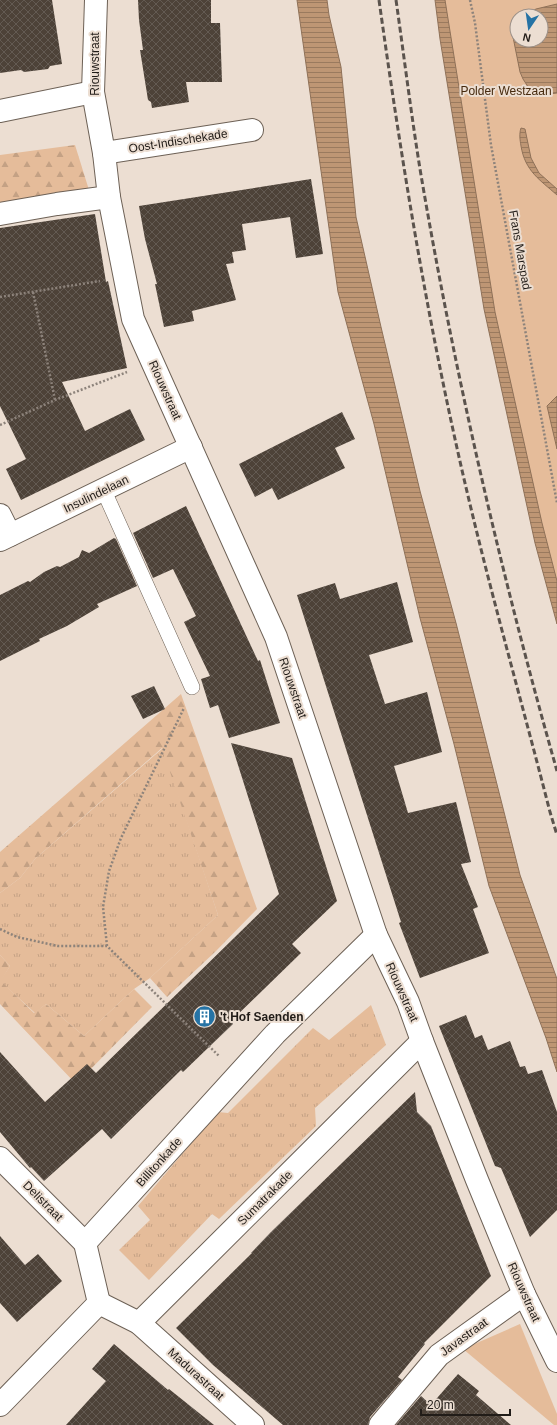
<svg xmlns="http://www.w3.org/2000/svg" width="557" height="1425" font-family="Arial,sans-serif">
<defs>
<pattern id="grass-tufts" width="24" height="20" patternUnits="userSpaceOnUse"><rect width="24" height="20" fill="#e5bc9a"/><path d="M3 7l-1-3M5 7V3M7 7l1-3M15 17l-1-3M17 17v-4M19 17l1-3" fill="none" stroke="#c4a184"/></pattern>
<pattern id="forest-firs" width="22" height="20" patternUnits="userSpaceOnUse"><rect width="22" height="20" fill="#e5bc9a"/><path d="M5 1l3.5 6h-7zM16 11l3.5 6h-7z" fill="#c4a184"/></pattern>
<pattern id="water-rules" width="6" height="5" patternUnits="userSpaceOnUse"><rect width="6" height="5" fill="#be9674"/><path d="M0 2.5h6" fill="none" stroke="#9a7a5e"/></pattern>
<pattern id="building-cross-hatch" width="8" height="8" patternUnits="userSpaceOnUse"><rect width="8" height="8" fill="#4d4238"/><path d="M0 0l8 8M0 8l8-8" fill="none" stroke="#635a52"/></pattern>
</defs>
<rect width="100%" height="100%" fill="#ecded2"/>
<g fill="url(#grass-tufts)">
<path d="M 163,748 L 218,915 L 150,978 L 134,989 L 84,1036 L 46,1004 L 35,1013 L 0,981 L 10,966 L 0,955 L 0,893 L 20,878 L 35,859 Z"/>
<path d="M 371,1005 L 386,1045 L 315,1108 L 316,1126 L 219,1219 L 212,1214 L 149,1280 L 119,1250 L 150,1220 L 138,1206 L 218,1112 L 228,1113 L 313,1028 L 329,1040 Z"/>
</g>
<g fill="url(#forest-firs)">
<path d="M 75,145 L 89,190 L 0,209 L 0,155 Z"/>
<path d="M 181,694 L 257,909 L 216,951 L 167,997 L 150,978 L 218,915 L 162,748 L 35,859 L 20,878 L 0,893 L 0,852 Z"/>
<path d="M 0,955 L 10,966 L 1,981 L 34,1013 L 46,1004 L 84,1036 L 134,989 L 152,1007 L 76,1084 L 0,1004 Z"/>
</g>
<g fill="#e5bc9a" fill-rule="evenodd">
<path d="M 443,0 L 557,0 L 557,602 L 520,451 L 460,127 ZM 517,16 L 541,16 L 541,40 L 517,40 Z"/>
<path d="M 520,1324 L 557,1414 L 557,1425 L 554,1425 L 463,1349 Z"/>
</g>
<g fill="url(#water-rules)" stroke="#8f7158">
<path d="M 297,0 L 327,0 L 329,15 L 341,67 L 356,217 L 381,327 L 420,491 L 456,623 L 520,875 L 557,979 L 557,1072 L 546,1038 L 489,886 L 454,744 L 420,618 L 374,424 L 338,292 Z"/>
<path d="M 435,0 L 445,0 L 495,312 L 542,523 L 557,581 L 557,624 L 535,543 L 484,309 L 440,39 Z"/>
<path d="M 557,4 L 557,93 L 534,96 L 523,79 L 520,72 L 511,27 L 517,19 L 517,40 L 541,40 L 541,16 L 523,16 L 536,9 Z"/>
<path d="M 521,128 L 525,129 L 531,158 L 539,173 L 557,189 L 557,195 C 540,180 525,171 521,146 C 520,140 519,134 521,128 Z"/>
<path d="M 557,396 L 557,449 L 547,406 Z"/>
</g>
<g fill="url(#building-cross-hatch)">
<path d="M 0,0 L 52,0 L 62,64 L 50,66 L 48,69 L 24,72 L 21,70 L 0,73 Z"/>
<path d="M 138,0 L 211,0 L 211,23 L 220,23 L 222,82 L 186,82 L 189,102 L 152,108 L 151,102 L 148,100 L 140,50 L 143,50 L 139,20 Z"/>
<path d="M 311,179 L 323,254 L 296,258 L 290,217 L 242,224 L 246,250 L 232,252 L 234,263 L 226,264 L 236,300 L 192,311 L 194,321 L 164,327 L 155,284 L 157,284 L 145,239 L 139,206 Z"/>
<path d="M 95,214 L 106,282 L 108,281 L 127,368 L 62,382 L 85,431 L 130,409 L 145,440 L 21,500 L 6,469 L 26,459 L 0,406 L 0,228 Z"/>
<path d="M 342,412 L 355,439 L 335,448 L 345,468 L 278,500 L 272,488 L 255,497 L 239,464 Z"/>
<path d="M 186,506 L 258,661 L 260,660 L 280,723 L 229,738 L 218,705 L 210,708 L 201,679 L 210,676 L 184,622 L 196,616 L 173,569 L 153,578 L 133,533 Z"/>
<path d="M 114,538 L 116,539 L 137,586 L 97,604 L 99,607 L 67,626 L 39,639 L 40,641 L 0,661 L 0,595 L 28,581 L 30,582 L 44,572 L 57,566 L 60,567 L 79,557 L 82,550 L 89,553 Z"/>
<path d="M 397,582 L 413,642 L 369,655 L 385,704 L 427,692 L 442,752 L 394,766 L 408,813 L 456,802 L 471,862 L 461,864 L 478,907 L 473,909 L 489,953 L 420,978 L 399,923 L 401,922 L 297,595 L 335,583 L 340,599 Z"/>
<path d="M 154,686 L 165,709 L 143,719 L 131,696 Z"/>
<path d="M 231,743 L 292,758 L 337,901 L 292,944 L 301,953 L 231,1021 L 233,1024 L 183,1072 L 181,1070 L 111,1139 L 102,1129 L 44,1181 L 31,1167 L 30,1168 L 0,1132 L 0,1052 L 45,1102 L 87,1064 L 96,1073 L 279,894 Z"/>
<path d="M 466,1015 L 475,1038 L 482,1035 L 488,1050 L 510,1041 L 520,1067 L 525,1066 L 528,1074 L 542,1070 L 557,1112 L 557,1210 L 530,1237 L 504,1175 L 501,1168 L 495,1166 L 439,1026 Z"/>
<path d="M 415,1092 L 417,1112 L 431,1126 L 491,1276 L 424,1343 L 425,1344 L 398,1377 L 402,1380 L 370,1417 L 368,1425 L 283,1425 L 213,1365 L 176,1328 L 252,1253 L 251,1253 L 271,1232 Z"/>
<path d="M 0,1236 L 25,1265 L 38,1254 L 62,1281 L 17,1322 L 0,1303 Z"/>
<path d="M 114,1344 L 168,1390 L 169,1389 L 214,1425 L 66,1425 L 106,1381 L 92,1369 Z"/>
<path d="M 458,1374 L 479,1391 L 476,1395 L 511,1425 L 396,1425 L 421,1396 L 431,1405 Z"/>
</g>
<g fill="none" stroke-linecap="round" stroke-linejoin="round">
<defs>
<path id="lane" d="M 104,491 L 192,687"/>
<g id="street">
<path d="M 96,0 L 93,92 L 104,153 L 109,197 L 133,319 L 276,637 L 376,935 L 408,1002 L 422,1041 L 477,1180 L 524,1294 L 557,1361"/>
<path d="M 0,111 L 93,92"/>
<path d="M 104,153 L 252,130"/>
<path d="M 0,214 L 57,204 L 109,197"/>
<path d="M 0,515 L 10,535"/>
<path d="M 0,540 L 191,447"/>
<path d="M 0,1158 L 85,1243"/>
<path d="M 85,1243 L 275,1034 L 376,935"/>
<path d="M 85,1243 L 99,1303"/>
<path d="M 99,1303 L 139,1323 L 253,1425"/>
<path d="M 139,1323 L 422,1041"/>
<path d="M 0,1405 L 99,1303"/>
<path d="M 380,1425 L 439,1355 L 524,1294"/>
</g>
</defs>
<use href="#lane" stroke="#6d6156" stroke-width="16"/>
<use href="#street" stroke="#6d6156" stroke-width="24"/>
<g stroke="#8d837b" stroke-width="2.5" stroke-dasharray="2 2" stroke-linecap="butt">
<path d="M 470,0 L 475,23 L 491,145 L 557,503"/>
<path d="M 33,292 L 55,400"/>
<path d="M 0,297 L 100,281"/>
<path d="M 0,425 L 55,400 L 127,372"/>
<path d="M 0,929 L 17,937 L 58,946 L 107,946 L 219,1056"/>
<path d="M 107,946 L 103,907 L 109,871 L 121,838 L 184,708"/>
</g>
<use href="#lane" stroke="#fff" stroke-width="15"/>
<use href="#street" stroke="#fff" stroke-width="22"/>
<g stroke="#5b534d" stroke-width="3" stroke-dasharray="6 3" stroke-linecap="butt">
<path d="M 379,0 C 400,150 424,300 457,448 C 484,570 519,691 550,812 L 557,835"/>
<path d="M 396,0 C 404,56 411,113 420,169 C 454,371 501,574 557,771"/>
</g>
</g>
<defs>
<symbol id="building-disc" viewBox="-11 -11 22 22"><circle r="9.5" fill="#2573a5" stroke="#ecded2"/><path d="M-4-6H4V6H1V3H-1V6H-4ZM-2.5-4.3h1.7v1.8h-1.7ZM.8-4.3h1.7v1.8H.8ZM-2.5-1h1.7V.8h-1.7ZM.8-1h1.7V.8H.8Z" fill="#fff"/></symbol>
</defs>
<g fill-rule="evenodd">
<use href="#building-disc" x="192" y="1004" width="25" height="25"/>
</g>
<g text-anchor="middle" dominant-baseline="central" stroke-width="4" stroke-linejoin="round" paint-order="stroke">
<g font-size="12" fill="#211c18" stroke="#ecded2">
<text transform="translate(95 64) rotate(-90)">Riouwstraat</text>
<text transform="translate(178 141) rotate(-9)">Oost-Indischekade</text>
<text transform="translate(520 250) rotate(80)">Frans Marspad</text>
<text transform="translate(165 390) rotate(66)">Riouwstraat</text>
<text transform="translate(96 494) rotate(-26)">Insulindelaan</text>
<text transform="translate(293 688) rotate(71)">Riouwstraat</text>
<text transform="translate(402 992) rotate(66)">Riouwstraat</text>
<text transform="translate(159 1162) rotate(-48)">Billitonkade</text>
<text transform="translate(265 1198) rotate(-45)">Sumatrakade</text>
<text transform="translate(43 1201) rotate(45)">Delistraat</text>
<text transform="translate(524 1292) rotate(66)">Riouwstraat</text>
<text transform="translate(464 1337) rotate(-36)">Javastraat</text>
<text transform="translate(196 1374) rotate(42)">Madurastraat</text>
</g>
<g font-size="12" fill="#462a0e" stroke="#ecded2">
<text x="506" y="91">Polder Westzaan</text>
</g>
<g font-size="12" font-weight="bold" fill="#211c18" stroke="#ecded2" text-anchor="start">
<text x="220" y="1017">'t Hof Saenden</text>
</g>
</g>
<g transform="translate(529 28) rotate(193)"><circle r="19" fill="#ecded2" stroke="#9b9088"/>
<path d="M0-3L7 15L0 10L-7 15Z" fill="#2573a5"/>
<text y="-6" font-size="11" font-weight="bold" text-anchor="middle" fill="#211c18">N</text>
</g>
<path d="M421 1409v6h89v-6" fill="none" stroke="#211c18" stroke-width="2"/>
<text x="427" y="1409" font-size="12" fill="#211c18" stroke="#ecded2" stroke-width="3" paint-order="stroke">20 m</text>
</svg>
